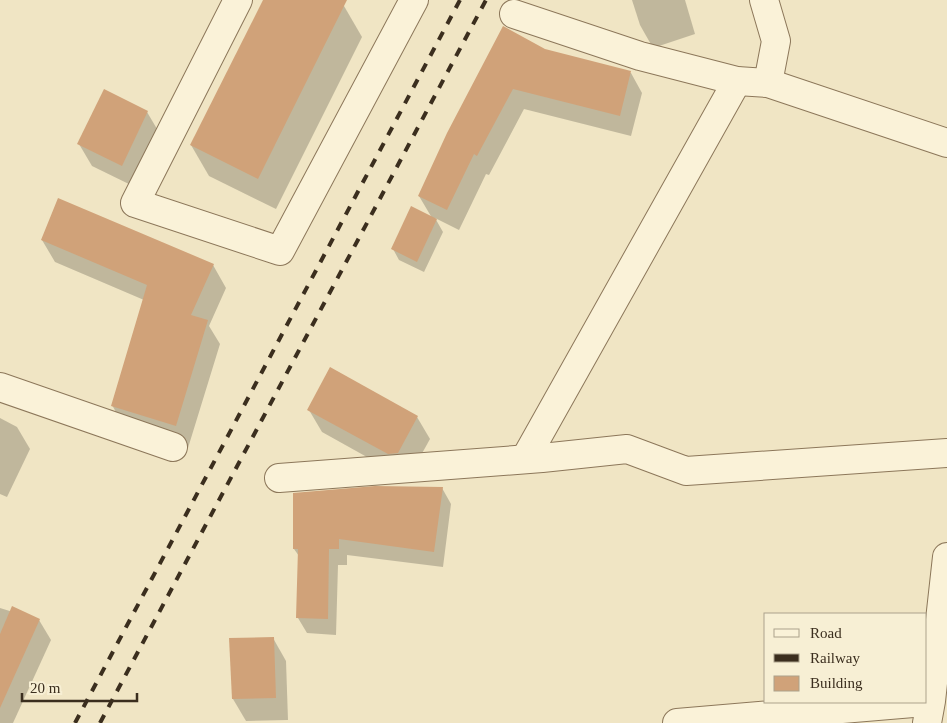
<svg xmlns="http://www.w3.org/2000/svg" width="947" height="723" font-family="'Times New Roman',serif">
<rect width="100%" height="100%" fill="#f0e5c4"/>
<g fill="#0003">
<path d="M 264,0 L 332,0 L 344,6 L 362,37 L 276,209 L 209,176 L 191,145 Z"/>
<path d="M 632,0 L 685,0 L 695,34 L 653,48 L 640,25 Z"/>
<path d="M 544,50 L 631,73 L 642,93 L 631,136 L 524,109 L 489,175 L 486,174 L 459,230 L 435,218 L 443,232 L 424,272 L 399,260 L 393,249 L 432,218 L 419,196 Z"/>
<path d="M 147,112 L 160,134 L 135,187 L 92,166 L 79,144 Z"/>
<path d="M 42,240 L 213,265 L 226,288 L 209,326 L 220,344 L 188,448 L 125,428 L 112,405 L 144,300 L 55,262 Z"/>
<path d="M 309,410 L 417,417 L 430,439 L 410,475 L 401,476 L 322,432 Z"/>
<path d="M 0,418 L 17,427 L 30,449 L 7,497 L 0,494 Z"/>
<path d="M 442,488 L 451,504 L 443,567 L 347,555 L 347,565 L 338,565 L 336,635 L 307,633 L 298,618 L 299,556 L 294,549 Z"/>
<path d="M 0,608 L 39,620 L 51,640 L 13,723 L 0,723 Z"/>
<path d="M 273,638 L 286,661 L 288,720 L 246,721 L 233,699 Z"/>
</g>
<g fill="#d0a279">
<path d="M 263,0 L 347,0 L 258,179 L 190,145 Z"/>
<path d="M 503,26 L 545,49 L 631,71 L 620,116 L 513,89 L 477,156 L 474,154 L 447,210 L 418,196 L 447,133 Z"/>
<path d="M 104,89 L 148,111 L 122,166 L 77,144 Z"/>
<path d="M 58,198 L 214,264 L 191,315 L 208,320 L 176,426 L 111,406 L 147,285 L 41,240 Z"/>
<path d="M 411,206 L 437,219 L 417,262 L 391,249 Z"/>
<path d="M 330,367 L 418,416 L 398,453 L 388,454 L 307,410 Z"/>
<path d="M 375,486 L 443,487 L 434,552 L 339,539 L 339,549 L 329,549 L 328,619 L 296,618 L 298,549 L 293,549 L 293,493 Z"/>
<path d="M 12,606 L 40,619 L 0,708 L 0,634 Z"/>
<path d="M 274,637 L 276,698 L 232,699 L 229,638 Z"/>
</g>
<g fill="none" stroke-linecap="round" stroke-linejoin="round">
<defs>
<g id="street">
<path d="M 238,0 L 135,203 L 280,251 L 414,0"/>
<path d="M 764,0 L 776,41 L 768,83"/>
<path d="M 514,14 L 640,56 L 737,81 L 768,83 L 947,143"/>
<path d="M 0,387 L 173,447"/>
<path d="M 525,459 L 737,81"/>
<path d="M 279,478 L 542,458 L 627,449 L 686,471 L 947,453"/>
<path d="M 677,723 L 925,702"/>
<path d="M 927,723 L 931,701 L 947,557"/>
</g>
</defs>
<use href="#street" stroke="#8c775a" stroke-width="30"/>
<use href="#street" stroke="#faf2d8" stroke-width="28"/>
<g stroke="#3b2e1e" stroke-width="4" stroke-dasharray="9 9" stroke-linecap="butt">
<path d="M 75,723 L 460,0"/>
<path d="M 100,723 L 486,0"/>
</g>
</g>
<rect x="764" y="613" width="162" height="90" fill="#f7efd4" stroke="#aca28b"/>
<rect x="774" y="629" width="25" height="8" fill="#faf2d8" stroke="#aca28b"/>
<text x="810" y="638" font-size="15" fill="#3b2e1e">Road</text>
<rect x="774" y="654" width="25" height="8" fill="#3b2e1e" stroke="#aca28b"/>
<text x="810" y="663" font-size="15" fill="#3b2e1e">Railway</text>
<rect x="774" y="676" width="25" height="15" fill="#d0a279" stroke="#aca28b"/>
<text x="810" y="688" font-size="15" fill="#3b2e1e">Building</text>
<path d="M22 693v8h115v-8" fill="none" stroke="#3b2e1e" stroke-width="2.5"/>
<text x="30" y="693" font-size="15" fill="#3b2e1e" stroke="#f7efd4" stroke-width="4" paint-order="stroke">20 m</text>
</svg>
